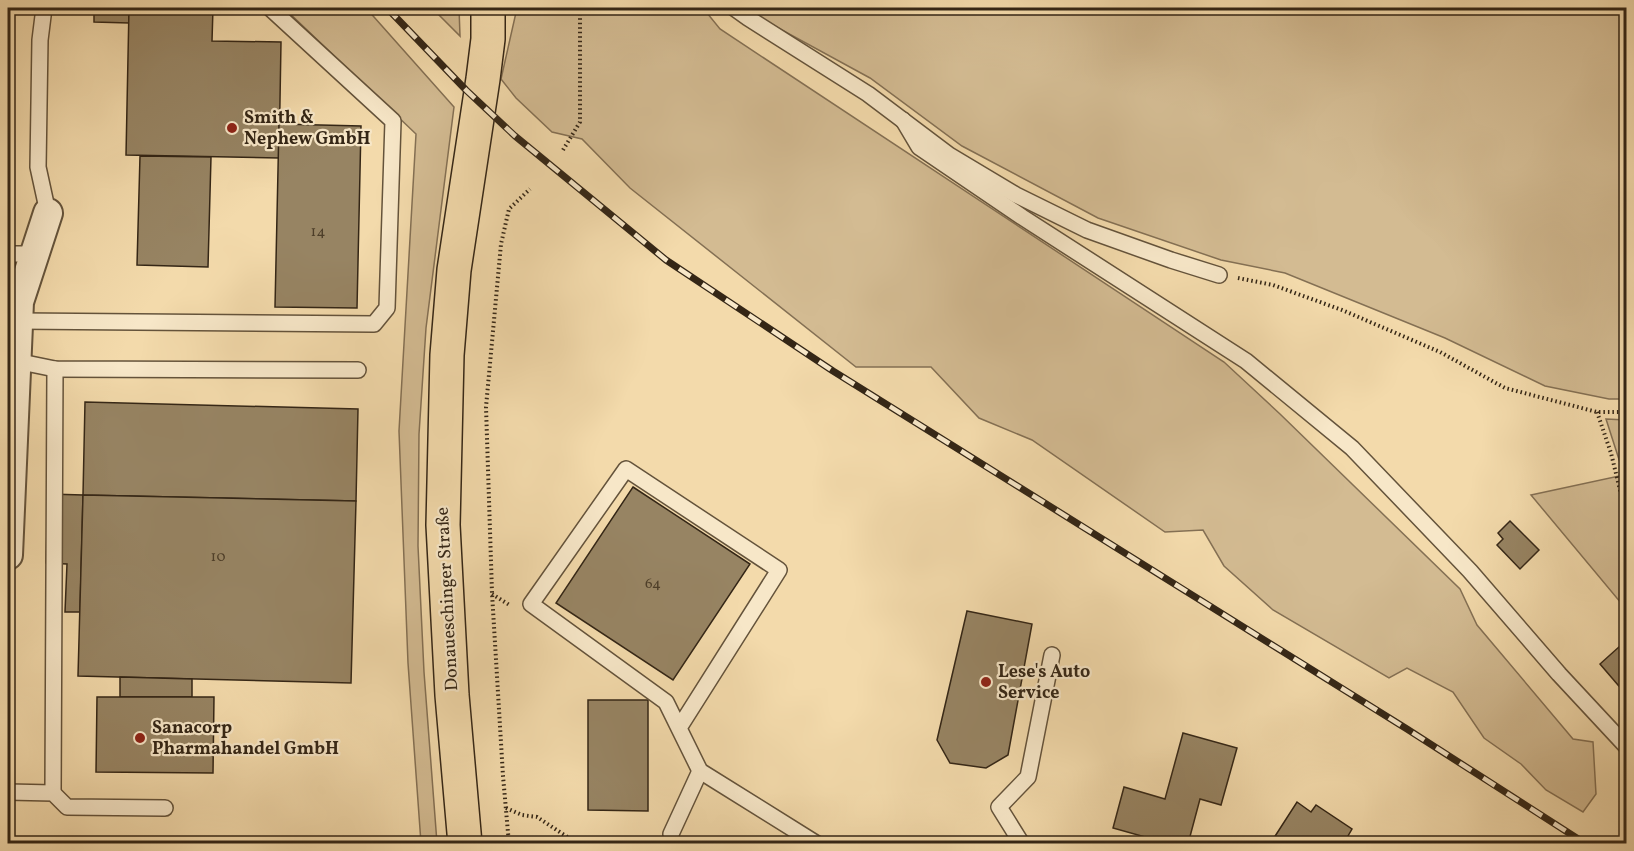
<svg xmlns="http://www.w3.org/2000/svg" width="1634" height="851" font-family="Vollkorn,serif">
<rect width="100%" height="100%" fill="#f3daab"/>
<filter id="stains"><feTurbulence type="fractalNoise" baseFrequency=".00333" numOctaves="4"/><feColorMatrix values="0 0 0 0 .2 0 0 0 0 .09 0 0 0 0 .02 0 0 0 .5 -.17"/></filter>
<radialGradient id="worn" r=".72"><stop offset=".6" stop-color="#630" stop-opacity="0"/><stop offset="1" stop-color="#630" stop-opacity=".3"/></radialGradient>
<g fill="#d3bb92" stroke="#847054" stroke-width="1.5">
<path d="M 284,8 L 366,8 L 454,107 L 426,328 L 419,434 L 418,546 L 424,672 L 437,843 L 421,843 L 408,663 L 399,431 L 416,134 Z"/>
<path d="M 432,8 L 459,8 L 460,36 Z"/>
<path d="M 517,8 L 703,8 L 720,29 L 1224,362 L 1280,414 L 1460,589 L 1477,625 L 1573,739 L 1593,742 L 1596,794 L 1583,812 L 1546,790 L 1521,764 L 1484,738 L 1453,692 L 1407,668 L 1389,678 L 1273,610 L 1224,566 L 1203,530 L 1165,532 L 1032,440 L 979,418 L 931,367 L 856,367 L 630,188 L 582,139 L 552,132 L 516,98 L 501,79 Z"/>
<path d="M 746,8 L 1626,8 L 1626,399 L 1609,399 L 1545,386 L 1445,338 L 1285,273 L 1221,260 L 1098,218 L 962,146 L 870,78 L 760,18 Z"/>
<path d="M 1606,419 L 1626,420 L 1626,609 L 1531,495 L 1624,475 Z"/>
</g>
<g fill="#978463" stroke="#342616" stroke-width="1.5">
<path d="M 94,8 L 129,8 L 129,23 L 94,22 Z"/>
<path d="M 129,8 L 213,8 L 212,41 L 281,42 L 279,158 L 126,155 Z"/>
<path d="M 279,124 L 361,126 L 357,308 L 275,307 Z"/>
<path d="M 140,156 L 211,157 L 208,267 L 137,265 Z"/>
<path d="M 85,402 L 358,409 L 356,501 L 83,495 Z"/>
<path d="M 633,487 L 750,564 L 673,680 L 556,603 Z"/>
<path d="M 48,494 L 83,495 L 80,612 L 65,612 L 67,564 L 46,563 Z"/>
<path d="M 83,495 L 356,501 L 351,683 L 78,676 Z"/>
<path d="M 1510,521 L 1539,550 L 1520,569 L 1497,545 L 1503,539 L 1498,533 Z"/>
<path d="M 967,611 L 1032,624 L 1008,755 L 986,768 L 950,763 L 937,740 Z"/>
<path d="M 1620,646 L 1626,654 L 1626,689 L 1624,692 L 1600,664 Z"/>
<path d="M 120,677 L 192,679 L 192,697 L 120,697 Z"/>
<path d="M 97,697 L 214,697 L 213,773 L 96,772 Z"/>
<path d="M 588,700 L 648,700 L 648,811 L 588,810 Z"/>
<path d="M 1183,733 L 1237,748 L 1221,805 L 1200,799 L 1188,844 L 1170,844 L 1113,828 L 1124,787 L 1165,799 Z"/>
<path d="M 1297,802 L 1311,812 L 1316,805 L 1352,829 L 1348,836 L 1360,844 L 1270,844 Z"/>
</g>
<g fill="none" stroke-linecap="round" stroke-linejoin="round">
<defs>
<g id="lane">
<path d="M 44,8 L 40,40 L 38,167 L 48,213"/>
<path d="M 734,8 L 748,18 L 868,94 L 949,155 L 1016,195 L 1087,230 L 1171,260 L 1219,275"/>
<path d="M 903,120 L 919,147 L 1022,217 L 1246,361 L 1352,448 L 1470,571 L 1559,674 L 1626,746"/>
<path d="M 8,254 L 34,254"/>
<path d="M 18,321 L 374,324 L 387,308 L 393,121 L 270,8"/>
<path d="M 16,361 L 55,369 L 358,370"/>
<path d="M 679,728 L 779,570 L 626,469 L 531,604 L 666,702 L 700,771 L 817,844"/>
<path d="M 8,792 L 53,793 L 67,807 L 165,808"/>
<path d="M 53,793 L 55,369"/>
<path d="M 671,834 L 700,771"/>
<path d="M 1022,844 L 999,807 L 1028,777 L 1052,655"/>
</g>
<path id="street" d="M 8,555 L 19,302 L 48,213"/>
<path id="primary" d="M 465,844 L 452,695 L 443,525 L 447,355 L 454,270 L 483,79 L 488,39 L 488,8"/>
</defs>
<use href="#lane" stroke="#64533b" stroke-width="18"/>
<use href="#street" stroke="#64533b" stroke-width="32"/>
<use href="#primary" stroke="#342616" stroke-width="36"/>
<g stroke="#342616" stroke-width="4" stroke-dasharray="1.5 3" stroke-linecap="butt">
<path d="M 563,150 L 580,122 L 580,8"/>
<path d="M 1238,278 L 1273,285 L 1342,310 L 1440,352 L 1505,388 L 1597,412 L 1626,412"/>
<path d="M 1597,412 L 1611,453 L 1620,490 L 1626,502"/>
<path d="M 492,594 L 511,606"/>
<path d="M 506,808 L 522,815 L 537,817 L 578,844"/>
<path d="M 509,844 L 503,776 L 492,593 L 486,407 L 501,244 L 509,209 L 530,189"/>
</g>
<use href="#lane" stroke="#f7e7c8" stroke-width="15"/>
<use href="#street" stroke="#f7e7c8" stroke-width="28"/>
<use href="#primary" stroke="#f3daab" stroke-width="33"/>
<defs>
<path id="rail" d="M 387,8 L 466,90 L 515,136 L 666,260 L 833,371 L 1407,729 L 1586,844"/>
</defs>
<use href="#rail" stroke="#342616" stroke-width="7"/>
<use href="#rail" stroke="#f7e7c8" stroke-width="4.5" stroke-dasharray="14" stroke-linecap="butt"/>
</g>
<g fill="#8f2418" stroke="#f7e7c8" stroke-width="2">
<circle cx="232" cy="128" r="6"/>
<circle cx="986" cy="682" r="6"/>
<circle cx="140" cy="738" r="6"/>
</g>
<g text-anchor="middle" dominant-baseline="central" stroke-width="4.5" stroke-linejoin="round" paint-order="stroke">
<g font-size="15" fill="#4d3e29">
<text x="318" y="232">14</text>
<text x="218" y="557">10</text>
<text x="653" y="584">64</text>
</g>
<g font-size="18" font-weight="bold" fill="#342616" stroke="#f7e7c8" text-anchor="start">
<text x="244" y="118">Smith &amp;<tspan x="244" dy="21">Nephew GmbH</tspan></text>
<text x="998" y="672">Lese's Auto<tspan x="998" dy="21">Service</tspan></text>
<text x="152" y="728">Sanacorp<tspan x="152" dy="21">Pharmahandel GmbH</tspan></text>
</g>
<g font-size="18" fill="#342616" stroke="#f7e7c8">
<text transform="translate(448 599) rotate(-93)">Donaueschinger Straße</text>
</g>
</g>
<rect width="1634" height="851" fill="none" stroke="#f3daab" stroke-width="30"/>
<rect x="9" y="9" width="1616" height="833" fill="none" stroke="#342616" stroke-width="3"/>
<rect x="15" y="15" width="1604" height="821" fill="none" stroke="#342616" stroke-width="1.5"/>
<rect width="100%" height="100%" filter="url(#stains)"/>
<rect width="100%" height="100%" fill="url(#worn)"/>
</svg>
